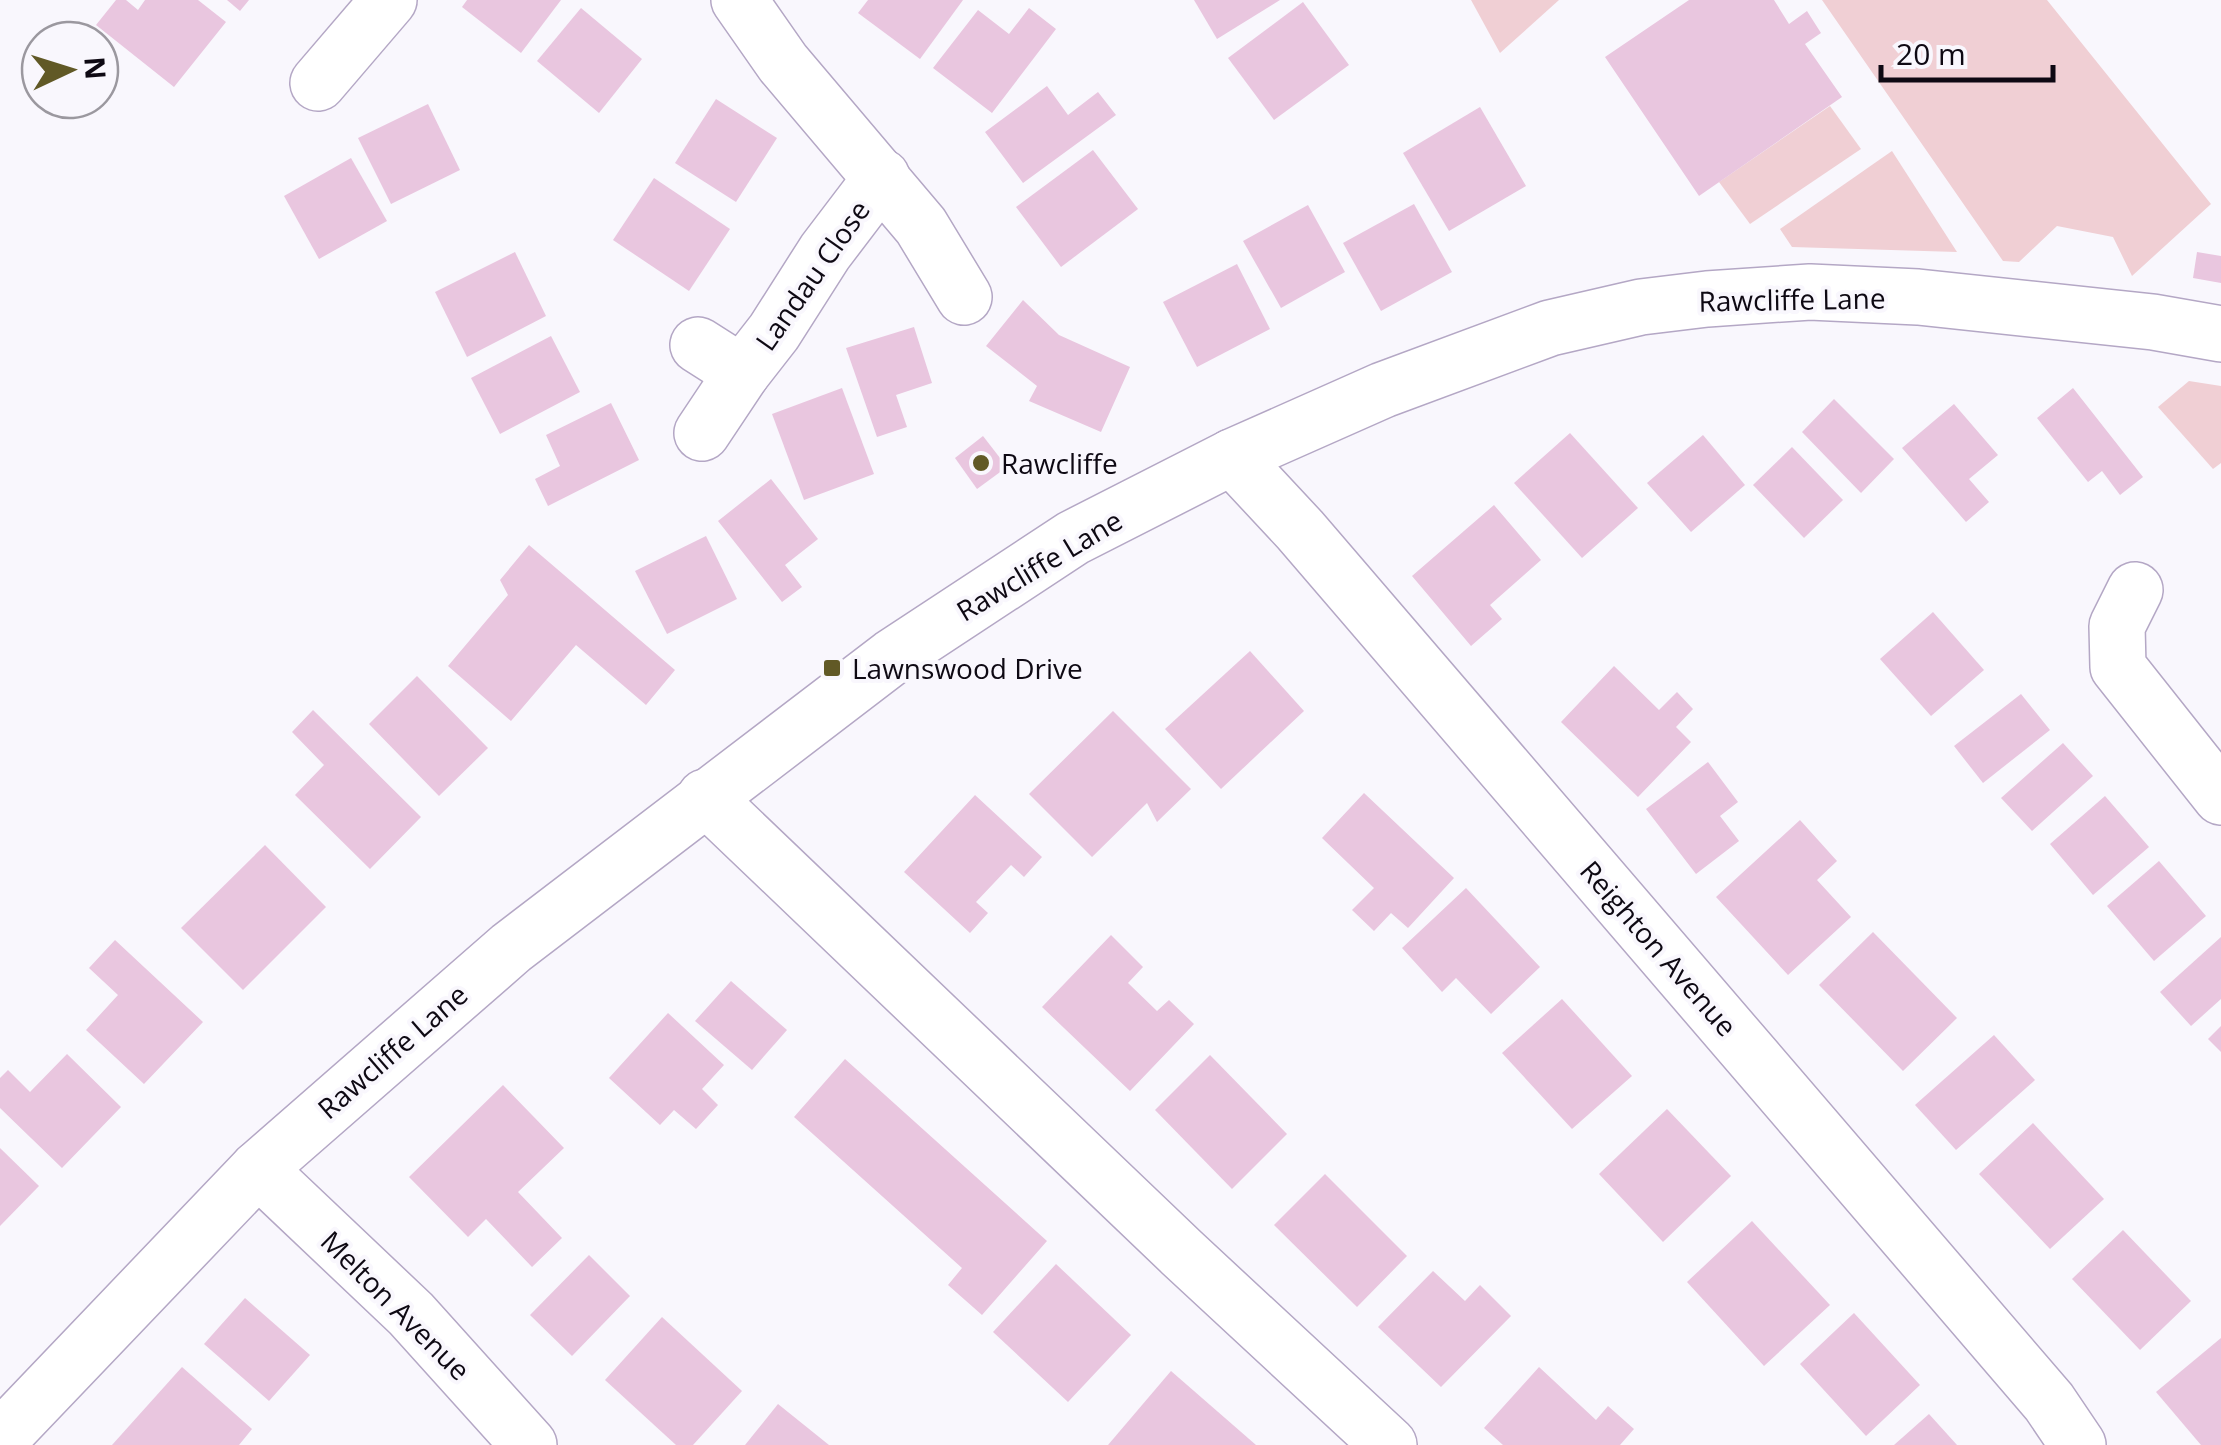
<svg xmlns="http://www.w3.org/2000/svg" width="2221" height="1445" font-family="'Open Sans',sans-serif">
<rect width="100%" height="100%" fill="#f9f7fd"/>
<g fill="#f0cfd4">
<path d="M 1471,0 L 1559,0 L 1500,53 Z"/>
<path d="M 1822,0 L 2047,0 L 2211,204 L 2132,276 L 2113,237 L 2057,226 L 2019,262 L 2003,261 Z"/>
<path d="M 1830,106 L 1861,149 L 1750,224 L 1719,182 Z"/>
<path d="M 1892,151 L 1957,252 L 1792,247 L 1780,229 Z"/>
<path d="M 2189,381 L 2221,386 L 2221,463 L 2213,469 L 2158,407 Z"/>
</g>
<g fill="#e9c6df">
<path d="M 116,0 L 126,0 L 138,10 L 145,0 L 198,0 L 226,22 L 174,87 L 96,25 Z"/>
<path d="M 227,0 L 249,0 L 240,11 Z"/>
<path d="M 467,0 L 561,0 L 521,53 L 462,7 Z"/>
<path d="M 868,0 L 963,0 L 920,59 L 858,13 Z"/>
<path d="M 1194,0 L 1280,0 L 1217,39 Z"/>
<path d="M 1689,0 L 1774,0 L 1789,24 L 1807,11 L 1821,33 L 1805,44 L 1842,97 L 1699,196 L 1605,57 Z"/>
<path d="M 1303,2 L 1349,65 L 1274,120 L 1228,58 Z"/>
<path d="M 581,8 L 642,59 L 599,113 L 537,61 Z"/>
<path d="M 1029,8 L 1056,29 L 992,113 L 933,68 L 978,10 L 1009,34 Z"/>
<path d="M 1047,86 L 1068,115 L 1098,92 L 1116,115 L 1023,183 L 985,132 Z"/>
<path d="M 716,99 L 777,138 L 736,202 L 675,163 Z"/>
<path d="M 428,104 L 460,170 L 391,204 L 358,138 Z"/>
<path d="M 1480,107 L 1526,186 L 1449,231 L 1403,153 Z"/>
<path d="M 1093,150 L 1138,209 L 1061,267 L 1016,207 Z"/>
<path d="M 351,158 L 387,221 L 319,259 L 284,196 Z"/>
<path d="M 654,178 L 730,229 L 689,291 L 613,240 Z"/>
<path d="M 1414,204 L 1452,272 L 1381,311 L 1343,243 Z"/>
<path d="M 1308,205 L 1345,272 L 1281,308 L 1243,241 Z"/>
<path d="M 515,252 L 546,316 L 467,357 L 435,292 Z"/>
<path d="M 2197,252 L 2221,256 L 2221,283 L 2193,278 Z"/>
<path d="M 1237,264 L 1270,329 L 1197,367 L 1163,302 Z"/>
<path d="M 1023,300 L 1059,335 L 1130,367 L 1101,432 L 1029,401 L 1037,386 L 986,346 Z"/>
<path d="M 914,327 L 932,383 L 896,395 L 907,427 L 877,437 L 846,348 Z"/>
<path d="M 551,336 L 580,392 L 500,434 L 471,378 Z"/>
<path d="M 842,388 L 874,474 L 804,500 L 772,414 Z"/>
<path d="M 2073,388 L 2143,477 L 2120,495 L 2102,471 L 2088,482 L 2037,418 Z"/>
<path d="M 1834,399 L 1894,459 L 1861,493 L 1802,432 Z"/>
<path d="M 611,403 L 639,460 L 548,506 L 535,479 L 560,466 L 546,435 Z"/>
<path d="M 1954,404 L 1998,455 L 1969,479 L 1989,502 L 1966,522 L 1902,448 Z"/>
<path d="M 1570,433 L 1638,508 L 1582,558 L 1514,483 Z"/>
<path d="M 1703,435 L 1745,485 L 1691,532 L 1647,483 Z"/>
<path d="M 983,436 L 1007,467 L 977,489 L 955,458 Z"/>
<path d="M 1792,447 L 1843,500 L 1804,538 L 1753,485 Z"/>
<path d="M 771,479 L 818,539 L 785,565 L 802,587 L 782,602 L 718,521 Z"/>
<path d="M 1494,505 L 1541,560 L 1490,605 L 1502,619 L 1471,646 L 1412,576 Z"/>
<path d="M 706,536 L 737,599 L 667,634 L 635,571 Z"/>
<path d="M 529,545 L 675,670 L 646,705 L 576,645 L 511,721 L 448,666 L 508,595 L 500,580 Z"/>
<path d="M 1933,612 L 1984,670 L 1931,716 L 1880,659 Z"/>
<path d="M 1250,651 L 1304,711 L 1221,789 L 1165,729 Z"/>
<path d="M 1614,666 L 1659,710 L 1677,692 L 1693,709 L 1676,727 L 1691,742 L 1638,797 L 1561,722 Z"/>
<path d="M 417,676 L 488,748 L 439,796 L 369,724 Z"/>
<path d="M 2021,694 L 2050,730 L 1983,783 L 1954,746 Z"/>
<path d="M 313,710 L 421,817 L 370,869 L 295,795 L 324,765 L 292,732 Z"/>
<path d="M 1113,711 L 1191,789 L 1157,822 L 1147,803 L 1092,857 L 1029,794 Z"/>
<path d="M 2063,743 L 2093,776 L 2032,831 L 2001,798 Z"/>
<path d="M 1708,762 L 1738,802 L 1720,816 L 1739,841 L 1696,874 L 1646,809 Z"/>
<path d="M 1364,793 L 1454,878 L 1408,928 L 1391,913 L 1374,931 L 1352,910 L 1374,888 L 1322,838 Z"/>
<path d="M 975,795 L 1042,857 L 1024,877 L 1011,865 L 976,902 L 988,913 L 970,933 L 904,872 Z"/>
<path d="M 2105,796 L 2149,847 L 2093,895 L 2050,844 Z"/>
<path d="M 1800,820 L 1837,861 L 1817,880 L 1851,917 L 1788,975 L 1716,897 Z"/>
<path d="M 265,845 L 326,907 L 243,990 L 181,928 Z"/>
<path d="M 2159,861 L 2206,916 L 2154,961 L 2107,906 Z"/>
<path d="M 1466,888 L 1540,967 L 1491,1014 L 1456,978 L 1442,992 L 1402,948 Z"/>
<path d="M 1873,932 L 1957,1018 L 1903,1071 L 1819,985 Z"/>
<path d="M 1111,935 L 1143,967 L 1128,983 L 1157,1011 L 1169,1000 L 1194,1024 L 1130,1091 L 1042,1007 Z"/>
<path d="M 2221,937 L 2221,999 L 2191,1026 L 2160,992 Z"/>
<path d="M 115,940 L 203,1022 L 144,1084 L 86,1030 L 118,995 L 89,968 Z"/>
<path d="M 731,981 L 787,1030 L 752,1070 L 695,1021 Z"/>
<path d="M 1562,999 L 1632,1076 L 1572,1129 L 1502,1053 Z"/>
<path d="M 668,1013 L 724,1065 L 702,1089 L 718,1105 L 696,1129 L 674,1110 L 660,1125 L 609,1078 Z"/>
<path d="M 2221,1026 L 2221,1052 L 2208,1039 Z"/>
<path d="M 1994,1035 L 2035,1080 L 1956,1150 L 1915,1105 Z"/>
<path d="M 67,1054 L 121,1107 L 62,1168 L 0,1108 L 0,1078 L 8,1070 L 30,1092 Z"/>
<path d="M 1210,1055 L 1287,1134 L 1232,1189 L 1155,1110 Z"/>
<path d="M 845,1059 L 1047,1241 L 982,1315 L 948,1285 L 962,1268 L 794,1117 Z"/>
<path d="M 503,1085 L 564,1148 L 518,1192 L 562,1238 L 532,1267 L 486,1219 L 468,1237 L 409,1177 Z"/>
<path d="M 1667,1109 L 1731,1176 L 1663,1242 L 1599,1174 Z"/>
<path d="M 2033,1123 L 2104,1199 L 2050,1249 L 1979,1174 Z"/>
<path d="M 0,1148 L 39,1186 L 0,1226 Z"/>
<path d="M 1325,1174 L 1407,1256 L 1357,1307 L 1274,1225 Z"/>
<path d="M 1752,1221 L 1830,1305 L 1764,1366 L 1687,1282 Z"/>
<path d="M 2123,1230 L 2191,1301 L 2140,1350 L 2072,1279 Z"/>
<path d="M 589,1255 L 630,1296 L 572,1356 L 530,1315 Z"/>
<path d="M 1056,1264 L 1131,1335 L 1068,1402 L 993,1332 Z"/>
<path d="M 1433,1271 L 1465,1301 L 1480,1285 L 1511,1316 L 1441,1387 L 1378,1327 Z"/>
<path d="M 245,1298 L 310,1355 L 269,1401 L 204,1344 Z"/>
<path d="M 1854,1313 L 1920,1385 L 1866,1436 L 1800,1364 Z"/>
<path d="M 662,1317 L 742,1391 L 693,1445 L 676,1445 L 605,1380 Z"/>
<path d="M 2221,1338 L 2221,1445 L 2201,1445 L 2156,1392 Z"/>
<path d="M 182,1367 L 252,1429 L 239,1445 L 112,1445 Z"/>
<path d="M 1539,1367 L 1596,1420 L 1608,1406 L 1634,1429 L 1620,1445 L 1503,1445 L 1484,1428 Z"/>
<path d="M 1171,1371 L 1256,1445 L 1108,1445 Z"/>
<path d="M 778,1404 L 829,1445 L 745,1445 Z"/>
<path d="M 1929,1414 L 1957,1445 L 1894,1445 Z"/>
</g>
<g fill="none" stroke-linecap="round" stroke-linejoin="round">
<defs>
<g id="street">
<path d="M 739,0 L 783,63 L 921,226 L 964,297"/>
<path d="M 318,83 L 389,0"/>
<path d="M 698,345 L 742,373"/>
<path d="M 702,433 L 742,373 L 774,332 L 825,252 L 882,177"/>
<path d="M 1232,457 L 1300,530 L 2049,1402 L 2078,1445"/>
<path d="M 2135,590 L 2117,626 L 2118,667 L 2221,797"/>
<path d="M 705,797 L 1182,1253 L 1389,1445"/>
<path d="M 258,1169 L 411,1314 L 529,1445"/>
</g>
<path id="secondary" d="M 0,1439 L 258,1169 L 511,948 L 892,657 L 1073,538 L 1232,457 L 1383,390 L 1550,328 L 1641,307 L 1707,299 L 1810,292 L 1918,297 L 2153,322 L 2221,334"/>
</defs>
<use href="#street" stroke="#b4a7c5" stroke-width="58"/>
<use href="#secondary" stroke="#b4a7c5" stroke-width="58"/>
<use href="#street" stroke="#fff" stroke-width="55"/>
<use href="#secondary" stroke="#fff" stroke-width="55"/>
</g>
<g fill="#615926" stroke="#f9f7fd" stroke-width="4">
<circle cx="981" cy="463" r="10"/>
<rect x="822" y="658" width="20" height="20" rx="5"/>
</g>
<g text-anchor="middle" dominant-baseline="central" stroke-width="8" stroke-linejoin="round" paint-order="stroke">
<g font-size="28" fill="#0e0913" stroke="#f9f7fd">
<text transform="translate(812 275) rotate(-55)">Landau Close</text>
<text transform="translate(1792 299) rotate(-1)">Rawcliffe Lane</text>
<text transform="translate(1039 565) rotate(-31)">Rawcliffe Lane</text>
<text transform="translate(1659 948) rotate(49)">Reighton Avenue</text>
<text transform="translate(392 1051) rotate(-41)">Rawcliffe Lane</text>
<text transform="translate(396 1305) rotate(45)">Melton Avenue</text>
</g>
<g font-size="28" fill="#0e0913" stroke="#f9f7fd" text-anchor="start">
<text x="1001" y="463">Rawcliffe</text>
<text x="852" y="668">Lawnswood Drive</text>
</g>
</g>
<g transform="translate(70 70) rotate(86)"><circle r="48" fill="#f9f7fd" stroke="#9b989f" stroke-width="2.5"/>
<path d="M0-8L18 38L0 25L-18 38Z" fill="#615926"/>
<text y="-15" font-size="28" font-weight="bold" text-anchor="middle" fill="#0e0913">N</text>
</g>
<path d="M1881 65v15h172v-15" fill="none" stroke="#0e0913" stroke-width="5"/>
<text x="1896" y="65" font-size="30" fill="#0e0913" stroke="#f9f7fd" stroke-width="8" paint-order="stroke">20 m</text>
</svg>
